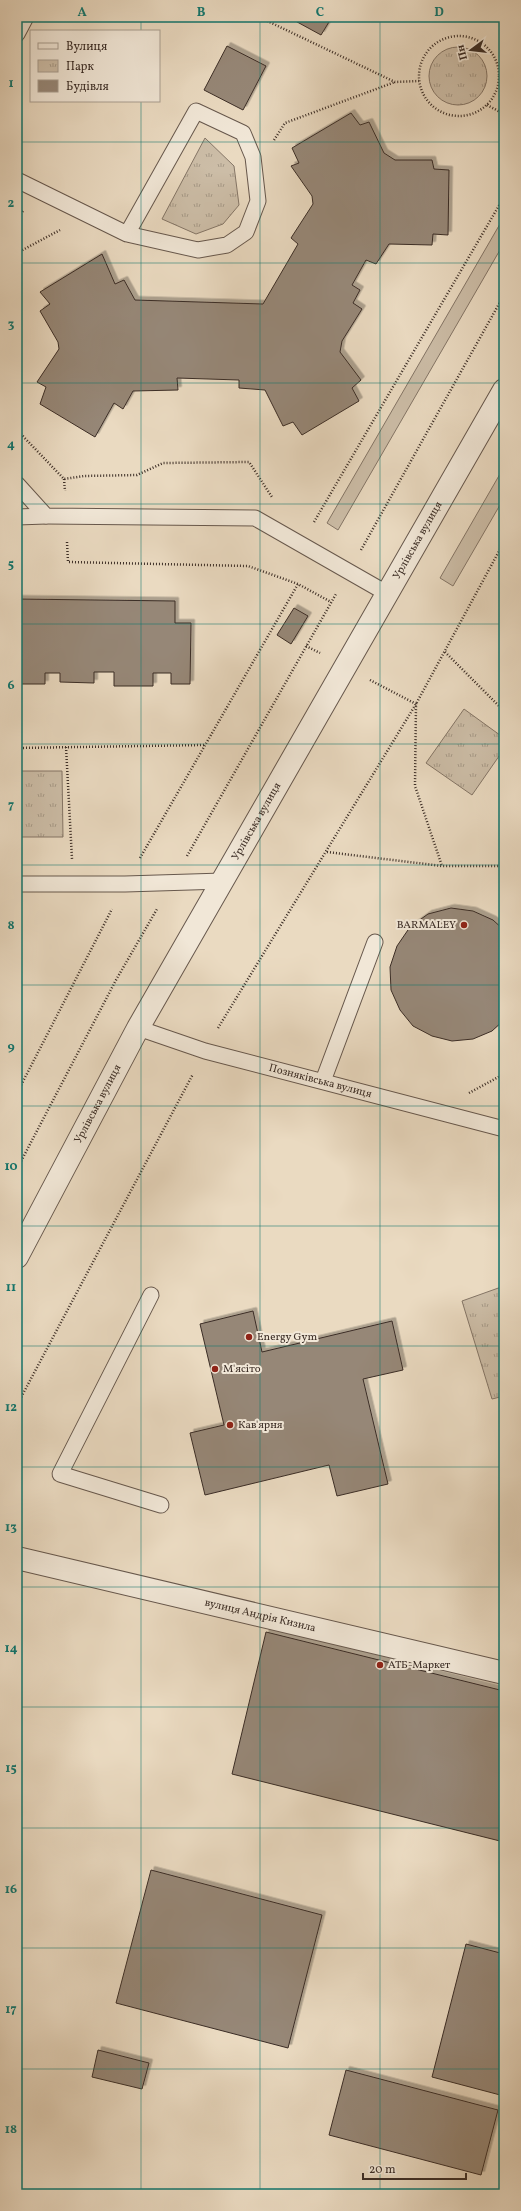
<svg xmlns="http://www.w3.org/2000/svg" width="521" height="2211" font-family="Vollkorn,serif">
<defs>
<pattern id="park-tufts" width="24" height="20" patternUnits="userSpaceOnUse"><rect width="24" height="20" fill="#ccbda7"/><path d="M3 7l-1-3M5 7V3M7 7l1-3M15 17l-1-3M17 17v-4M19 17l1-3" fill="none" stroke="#a79a88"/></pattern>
<filter id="shadow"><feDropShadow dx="3.5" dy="-3.5" stdDeviation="0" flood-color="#0004"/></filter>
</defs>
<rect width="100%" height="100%" fill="#eadac1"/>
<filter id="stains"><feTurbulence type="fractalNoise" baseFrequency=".005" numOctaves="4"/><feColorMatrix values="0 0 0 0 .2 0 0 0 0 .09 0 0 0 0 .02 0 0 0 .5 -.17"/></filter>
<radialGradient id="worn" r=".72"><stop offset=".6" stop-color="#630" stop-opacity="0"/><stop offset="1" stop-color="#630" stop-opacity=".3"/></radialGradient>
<g fill="#ccbda7" stroke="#847566">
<path d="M 504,217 L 504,243 L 338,530 L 327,523 Z"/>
<path d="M 504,467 L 504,498 L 453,586 L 440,578 Z"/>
</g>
<g fill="url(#park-tufts)" stroke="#847566">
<circle cx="458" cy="76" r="29"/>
<path d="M 205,138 L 234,166 L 239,205 L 223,224 L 196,234 L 162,219 Z"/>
<path d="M 464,709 L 504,738 L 504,749 L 472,795 L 426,763 Z"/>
<path d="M 17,771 L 62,771 L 63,837 L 17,837 Z"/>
<path d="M 504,1286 L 504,1396 L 492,1399 L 462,1301 Z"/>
</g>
<g fill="#968777" stroke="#3b2d26" filter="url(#shadow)">
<path d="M 288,17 L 332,17 L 321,35 Z"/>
<path d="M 227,46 L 266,66 L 243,110 L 204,90 Z"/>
<path d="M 351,113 L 360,125 L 369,122 L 384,153 L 395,160 L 432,160 L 434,169 L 449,170 L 448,235 L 433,234 L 432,245 L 389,244 L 376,264 L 366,260 L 352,285 L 360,290 L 353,303 L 362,309 L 342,341 L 340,352 L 361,380 L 352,388 L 359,401 L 302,435 L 293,422 L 283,426 L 265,390 L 239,388 L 239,380 L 177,378 L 178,390 L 133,391 L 123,409 L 114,403 L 95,437 L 40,404 L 46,387 L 37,382 L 59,349 L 58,342 L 40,311 L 50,304 L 40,292 L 102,254 L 115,284 L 124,280 L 135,300 L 263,304 L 298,244 L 291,238 L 313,204 L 312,196 L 291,166 L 299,163 L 292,148 Z"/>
<path d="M 17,599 L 175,601 L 175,623 L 191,623 L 190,684 L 171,684 L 171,673 L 153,673 L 153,686 L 114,686 L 114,672 L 94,672 L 94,683 L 60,682 L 60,673 L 45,673 L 45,684 L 17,684 Z"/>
<path d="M 294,608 L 308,616 L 291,644 L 277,635 Z"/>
<path d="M 451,908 L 473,911 L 493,920 L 504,930 L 504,1020 L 492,1031 L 473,1039 L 452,1041 L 432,1036 L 413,1026 L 400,1010 L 391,990 L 390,967 L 397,946 L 410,927 L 428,914 Z"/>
<path d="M 253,1311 L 262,1352 L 392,1321 L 403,1370 L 363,1379 L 388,1484 L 337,1496 L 329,1465 L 205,1495 L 190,1433 L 224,1425 L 200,1324 Z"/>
<path d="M 266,1632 L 504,1691 L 504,1842 L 232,1774 Z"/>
<path d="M 151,1870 L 322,1915 L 288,2048 L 116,2003 Z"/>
<path d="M 466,1944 L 504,1954 L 504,2096 L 432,2077 Z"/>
<path d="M 98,2050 L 149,2063 L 142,2089 L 92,2077 Z"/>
<path d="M 346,2070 L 498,2110 L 481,2175 L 329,2135 Z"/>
</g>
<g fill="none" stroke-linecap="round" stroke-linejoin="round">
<defs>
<g id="lane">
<path d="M 17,34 L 26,17"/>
<path d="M 17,180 L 127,234 L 198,250 L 227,245 L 246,232 L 258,201 L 253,157 L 243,133 L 196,111 L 127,234"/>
<path d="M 17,484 L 46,516 L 255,518 L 388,594"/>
<path d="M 17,517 L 46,516"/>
<path d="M 17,884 L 125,884 L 223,881"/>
<path id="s1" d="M 138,1028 L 205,1051 L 504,1129"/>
<path d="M 323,1081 L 375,942"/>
<path d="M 151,1295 L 60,1474 L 161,1505"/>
</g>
<g id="street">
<path id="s2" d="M 17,1257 L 138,1028 L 504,390"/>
<path id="s3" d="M 17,1558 L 504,1673"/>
</g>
</defs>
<use href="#lane" stroke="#67584d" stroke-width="17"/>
<use href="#street" stroke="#67584d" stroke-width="24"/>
<g stroke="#3b2d26" stroke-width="2.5" stroke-dasharray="1 2" stroke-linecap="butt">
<path d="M 259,17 L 395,82 L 419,81"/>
<circle cx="459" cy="76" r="40"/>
<path d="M 487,105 L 504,114"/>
<path d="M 274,140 L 285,123 L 395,82"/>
<path d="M 17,219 L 23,211"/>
<path d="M 17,253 L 60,230"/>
<path d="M 17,426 L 18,431 L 64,479 L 84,476 L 137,475 L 163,463 L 249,462 L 272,497"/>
<path d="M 64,479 L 65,491"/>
<path d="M 314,522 L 504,197"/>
<path d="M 67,542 L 68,562 L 248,566 L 298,584"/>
<path d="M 361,550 L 504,295"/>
<path d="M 306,646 L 320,653"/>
<path d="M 445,652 L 504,711"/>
<path d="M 370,680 L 416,704 L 415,786 L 442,866"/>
<path d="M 66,747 L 72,859"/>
<path d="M 17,748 L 204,745"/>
<path d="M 327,852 L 442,866 L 504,866"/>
<path d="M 187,856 L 336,594"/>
<path d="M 140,858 L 298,584 L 331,602"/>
<path d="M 218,1028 L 416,704 L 504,542"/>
<path d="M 17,1093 L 112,909"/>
<path d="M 469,1093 L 504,1074"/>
<path d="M 17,1169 L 116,980 L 157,909"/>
<path d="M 17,1405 L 193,1074"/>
</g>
<use href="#lane" stroke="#f1e7d7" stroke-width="15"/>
<use href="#street" stroke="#f1e7d7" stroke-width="22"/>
</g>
<path fill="none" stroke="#0f766e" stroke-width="1" stroke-opacity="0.55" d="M 141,17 L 141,31M 260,17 L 260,2194M 380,17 L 380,2194M 141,101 L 141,2194M 17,142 L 504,142M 17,263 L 504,263M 17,383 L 504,383M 17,504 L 504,504M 17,624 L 504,624M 17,744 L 504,744M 17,865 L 504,865M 17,985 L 504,985M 17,1106 L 504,1106M 17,1226 L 504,1226M 17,1346 L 504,1346M 17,1467 L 504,1467M 17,1587 L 504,1587M 17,1707 L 504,1707M 17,1828 L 504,1828M 17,1948 L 504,1948M 17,2069 L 504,2069"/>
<g fill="#8f2418" stroke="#f1e7d7" stroke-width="1.5">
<circle cx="464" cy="925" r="4"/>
<circle cx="249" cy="1337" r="4"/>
<circle cx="215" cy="1369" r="4"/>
<circle cx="230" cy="1425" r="4"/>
<circle cx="380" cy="1665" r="4"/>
</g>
<g text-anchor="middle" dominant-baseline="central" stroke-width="4" stroke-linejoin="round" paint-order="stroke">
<g font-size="11" fill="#3b2d26" stroke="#f1e7d7">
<text stroke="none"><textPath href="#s2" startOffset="821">Урлівська вулиця</textPath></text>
<text stroke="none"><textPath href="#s2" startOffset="497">Урлівська вулиця</textPath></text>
<text stroke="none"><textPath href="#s1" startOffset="190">Позняківська вулиця</textPath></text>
<text stroke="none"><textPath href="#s2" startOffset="173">Урлівська вулиця</textPath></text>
<text stroke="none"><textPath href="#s3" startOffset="250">вулиця Андрія Кизила</textPath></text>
</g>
<g font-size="11" fill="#3b2d26" stroke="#f1e7d7" text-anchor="start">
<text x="456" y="925" text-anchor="end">BARMALEY</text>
<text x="257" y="1337">Energy Gym</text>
<text x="223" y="1369">М'ясіто</text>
<text x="238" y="1425">Кав'ярня</text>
<text x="388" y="1665">АТБ-Маркет</text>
</g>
</g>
<rect width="521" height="2211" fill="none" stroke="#eadac1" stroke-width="44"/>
<rect x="30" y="30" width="130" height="72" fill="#f1e7d7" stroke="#a89d90"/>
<rect x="38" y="43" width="20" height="6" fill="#f1e7d7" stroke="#a89d90"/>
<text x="66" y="50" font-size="12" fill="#3b2d26">Вулиця</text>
<rect x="38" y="60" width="20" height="12" fill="url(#park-tufts)" stroke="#a89d90"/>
<text x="66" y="70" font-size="12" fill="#3b2d26">Парк</text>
<rect x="38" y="80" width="20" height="12" fill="#968777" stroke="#a89d90"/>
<text x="66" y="90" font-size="12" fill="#3b2d26">Будівля</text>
<g transform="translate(471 50) rotate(255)" stroke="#f1e7d7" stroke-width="3" paint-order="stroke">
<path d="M0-3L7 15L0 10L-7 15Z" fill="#3b2d26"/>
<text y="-6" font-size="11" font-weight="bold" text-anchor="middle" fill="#3b2d26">Пн</text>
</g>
<path d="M363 2173v6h103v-6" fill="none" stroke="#3b2d26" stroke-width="2"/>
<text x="369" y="2173" font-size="12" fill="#3b2d26" stroke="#f1e7d7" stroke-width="3" paint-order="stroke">20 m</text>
<rect x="22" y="22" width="477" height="2167" fill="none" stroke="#0f766e" stroke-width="1.5"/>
<g font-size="13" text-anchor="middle" font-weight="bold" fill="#0f766e">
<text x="82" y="16">A</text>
<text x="201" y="16">B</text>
<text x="320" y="16">C</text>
<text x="439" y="16">D</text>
<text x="11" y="87">1</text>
<text x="11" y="207">2</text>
<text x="11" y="328">3</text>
<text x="11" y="448">4</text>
<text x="11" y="568">5</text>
<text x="11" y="689">6</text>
<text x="11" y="809">7</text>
<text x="11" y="929">8</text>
<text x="11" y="1050">9</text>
<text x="11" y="1170">10</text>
<text x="11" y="1291">11</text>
<text x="11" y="1411">12</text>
<text x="11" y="1531">13</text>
<text x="11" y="1652">14</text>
<text x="11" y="1772">15</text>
<text x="11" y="1893">16</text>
<text x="11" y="2013">17</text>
<text x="11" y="2133">18</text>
</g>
<rect width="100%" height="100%" filter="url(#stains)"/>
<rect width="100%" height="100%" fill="url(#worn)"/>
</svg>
